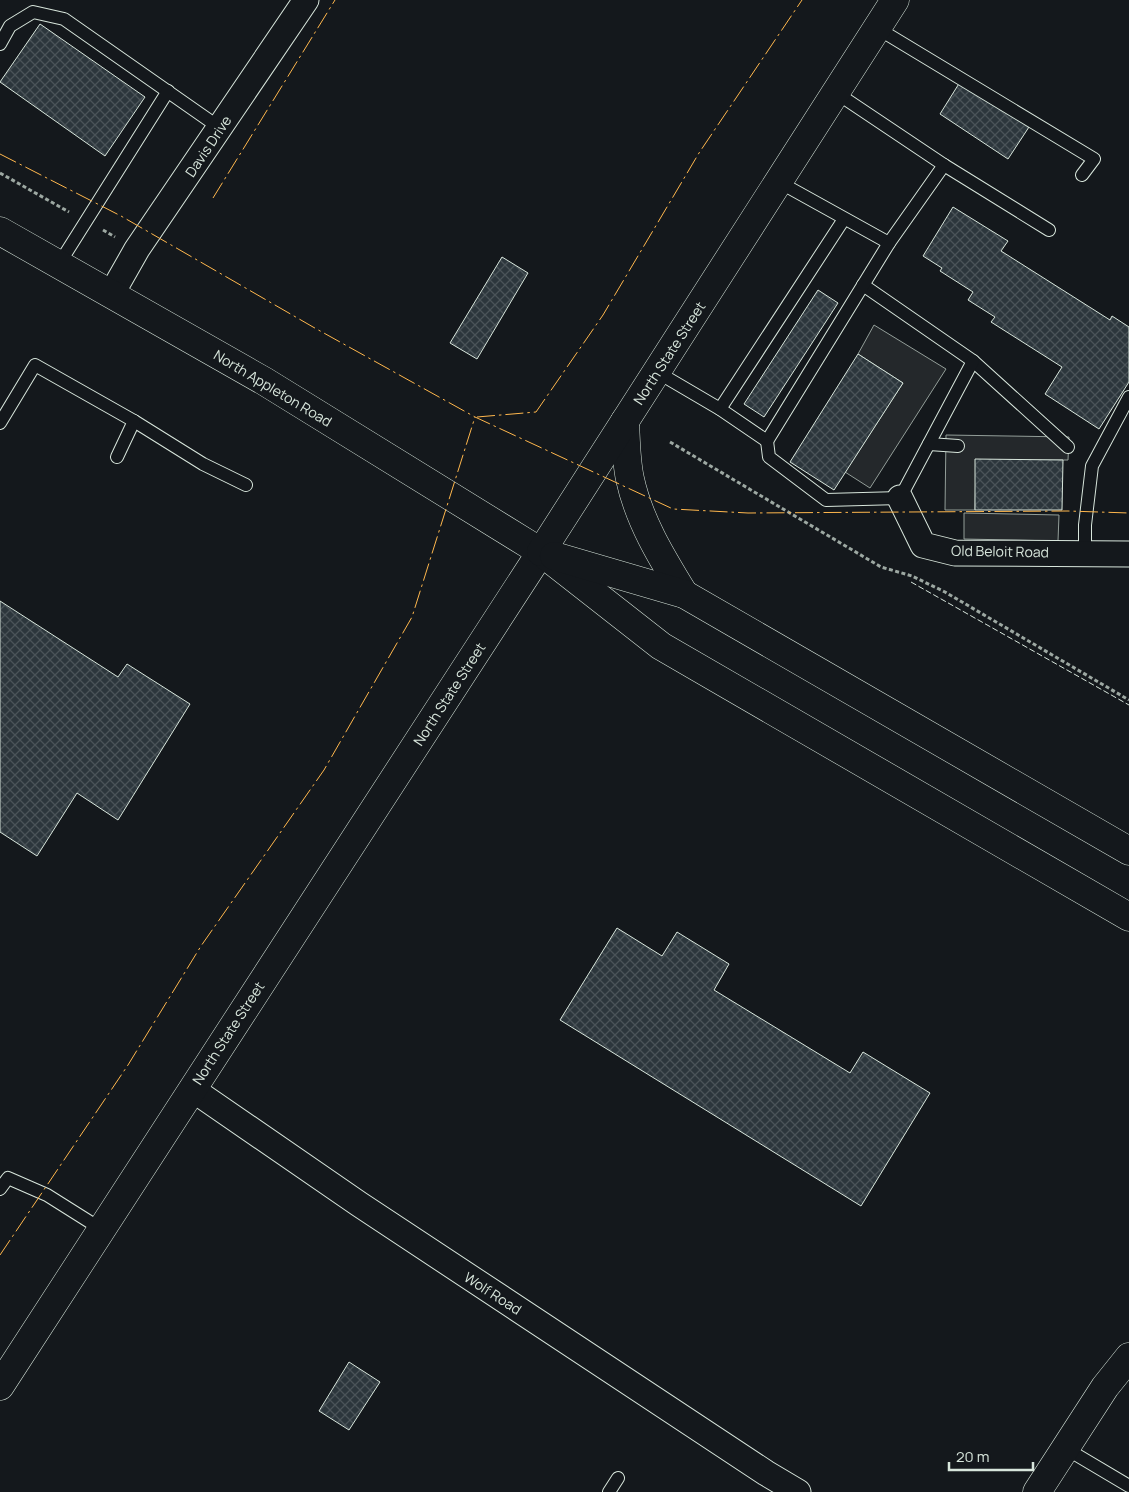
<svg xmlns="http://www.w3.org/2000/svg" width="1129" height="1492" font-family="Manrope,sans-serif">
<defs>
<pattern id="building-cross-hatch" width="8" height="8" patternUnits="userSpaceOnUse" patternTransform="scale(1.25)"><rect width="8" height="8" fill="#2c363c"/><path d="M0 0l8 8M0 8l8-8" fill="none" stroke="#4a5358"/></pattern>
</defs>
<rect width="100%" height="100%" fill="#14181c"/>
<g fill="#24282b" stroke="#939e99">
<path d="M 874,325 L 946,369 L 870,488 L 845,472 L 903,383 L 858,354 Z"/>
<path d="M 946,435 L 1069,437 L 1068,460 L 976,460 L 975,510 L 945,510 Z"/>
<path d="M 964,513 L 1059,515 L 1058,541 L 964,539 Z"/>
</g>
<g fill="url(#building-cross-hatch)" stroke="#d8e6dc">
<path d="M 40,24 L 145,97 L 105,156 L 0,82 Z"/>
<path d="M 960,82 L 1029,127 L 1008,159 L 940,114 Z"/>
<path d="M 953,207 L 1008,241 L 1001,251 L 1110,320 L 1112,316 L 1129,327 L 1129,382 L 1099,429 L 1045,394 L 1062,367 L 991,322 L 995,317 L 968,300 L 973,292 L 940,271 L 942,268 L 923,256 Z"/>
<path d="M 502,257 L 528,273 L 477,359 L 450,343 Z"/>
<path d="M 818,290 L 838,303 L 764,417 L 744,404 Z"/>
<path d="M 858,354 L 903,383 L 834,490 L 790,462 Z"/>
<path d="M 975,459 L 1063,460 L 1062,510 L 975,510 Z"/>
<path d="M 0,601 L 118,677 L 127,664 L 190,704 L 118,820 L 77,793 L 37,856 L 0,832 Z"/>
<path d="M 617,928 L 662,956 L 677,932 L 729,964 L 714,990 L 850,1073 L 863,1052 L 930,1093 L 861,1206 L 560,1020 Z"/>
<path d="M 349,1362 L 380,1382 L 349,1430 L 319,1411 Z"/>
</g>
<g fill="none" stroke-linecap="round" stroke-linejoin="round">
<defs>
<g id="service">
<path d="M 877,28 L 1094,159 L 1082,175"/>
<path d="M 0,44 L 10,26 L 33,12 L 64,19 L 220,128"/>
<path d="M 835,92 L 944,165 L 1049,230"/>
<path d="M 779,182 L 889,243 L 944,165"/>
<path d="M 59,264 L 168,91"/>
<path d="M 863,285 L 973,361 L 1068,447"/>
<path d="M 657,372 L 720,409 L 767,441 L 889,243"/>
<path d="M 720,409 L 844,219"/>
<path d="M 0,423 L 35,365 L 134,421 L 203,464 L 246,485"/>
<path d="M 767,441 L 769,457 L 826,500 L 900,498 L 973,361"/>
<path d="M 929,444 L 958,446"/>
<path d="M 117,457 L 134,421"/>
<path d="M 1085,552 L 1085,525 L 1092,466 L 1129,397"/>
<path d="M 0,1189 L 8,1178 L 47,1195 L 101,1229"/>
<path d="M 1065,1448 L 1129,1486"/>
<path d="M 609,1492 L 618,1478"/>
</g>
<g id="minor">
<path d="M 112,293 L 137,249 L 306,0"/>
<path d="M 900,498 L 923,545 L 955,553 L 1129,554"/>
<path d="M 192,1089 L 359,1204 L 766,1473 L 798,1492"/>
</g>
<g id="secondary">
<path d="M 0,231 L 264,381 L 541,552 L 0,1386"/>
<path d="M 1037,1492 L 1105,1387 L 1129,1357"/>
</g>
<g id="primary">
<path d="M 625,421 C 626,440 626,461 630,479 C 639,521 662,558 684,594"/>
<path d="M 541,552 L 661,646 L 1129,917"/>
<path d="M 541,552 L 895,0"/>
<path d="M 554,556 L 684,594 L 1129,851"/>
</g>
</defs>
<use href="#service" stroke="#d8e6dc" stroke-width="14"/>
<use href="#minor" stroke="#d8e6dc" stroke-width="27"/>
<use href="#secondary" stroke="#d8e6dc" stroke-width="29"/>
<use href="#primary" stroke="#d8e6dc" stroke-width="29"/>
<g stroke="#9da8a2" stroke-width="3" stroke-dasharray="4 2.5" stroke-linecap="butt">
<path d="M 0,173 L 69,212"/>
<path d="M 103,230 L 115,237"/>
<path d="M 670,442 L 881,567 L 912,576 L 945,592 L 1129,700"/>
</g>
<use href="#service" stroke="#14181c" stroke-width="12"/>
<use href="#minor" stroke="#14181c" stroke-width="25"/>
<use href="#secondary" stroke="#14181c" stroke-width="28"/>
<use href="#primary" stroke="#14181c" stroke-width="28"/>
<path stroke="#d8e6dc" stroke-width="1" stroke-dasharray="6 2.5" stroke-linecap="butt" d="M 911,582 L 1129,705"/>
<g stroke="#ffb74d" stroke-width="1" stroke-dasharray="18 4 2.5 4" stroke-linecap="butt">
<path d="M 0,154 L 121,216 L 313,327 L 475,417 L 673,509 L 748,513 L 1068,511 L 1129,513"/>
<path d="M 213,198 L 335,0"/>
<path d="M 477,417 L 536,412 L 603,315 L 699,153 L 802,0"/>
<path d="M 0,1255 L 128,1065 L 201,946 L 324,770 L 412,617 L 475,417"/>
</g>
</g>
<g text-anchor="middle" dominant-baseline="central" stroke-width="4" stroke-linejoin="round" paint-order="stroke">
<g font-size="14" fill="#d8e6dc" stroke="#14181c">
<text transform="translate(208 146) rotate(-56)">Davis Drive</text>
<text transform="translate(669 353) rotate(-57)">North State Street</text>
<text transform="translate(273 388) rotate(31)">North Appleton Road</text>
<text transform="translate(1000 551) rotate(1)">Old Beloit Road</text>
<text transform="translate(449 694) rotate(-57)">North State Street</text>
<text transform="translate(228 1033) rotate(-57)">North State Street</text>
<text transform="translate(493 1293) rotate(33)">Wolf Road</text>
</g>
</g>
<path d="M949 1462v8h84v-8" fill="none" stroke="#d8e6dc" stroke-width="2.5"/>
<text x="956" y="1462" font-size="15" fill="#d8e6dc" stroke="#14181c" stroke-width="4" paint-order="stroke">20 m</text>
</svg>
